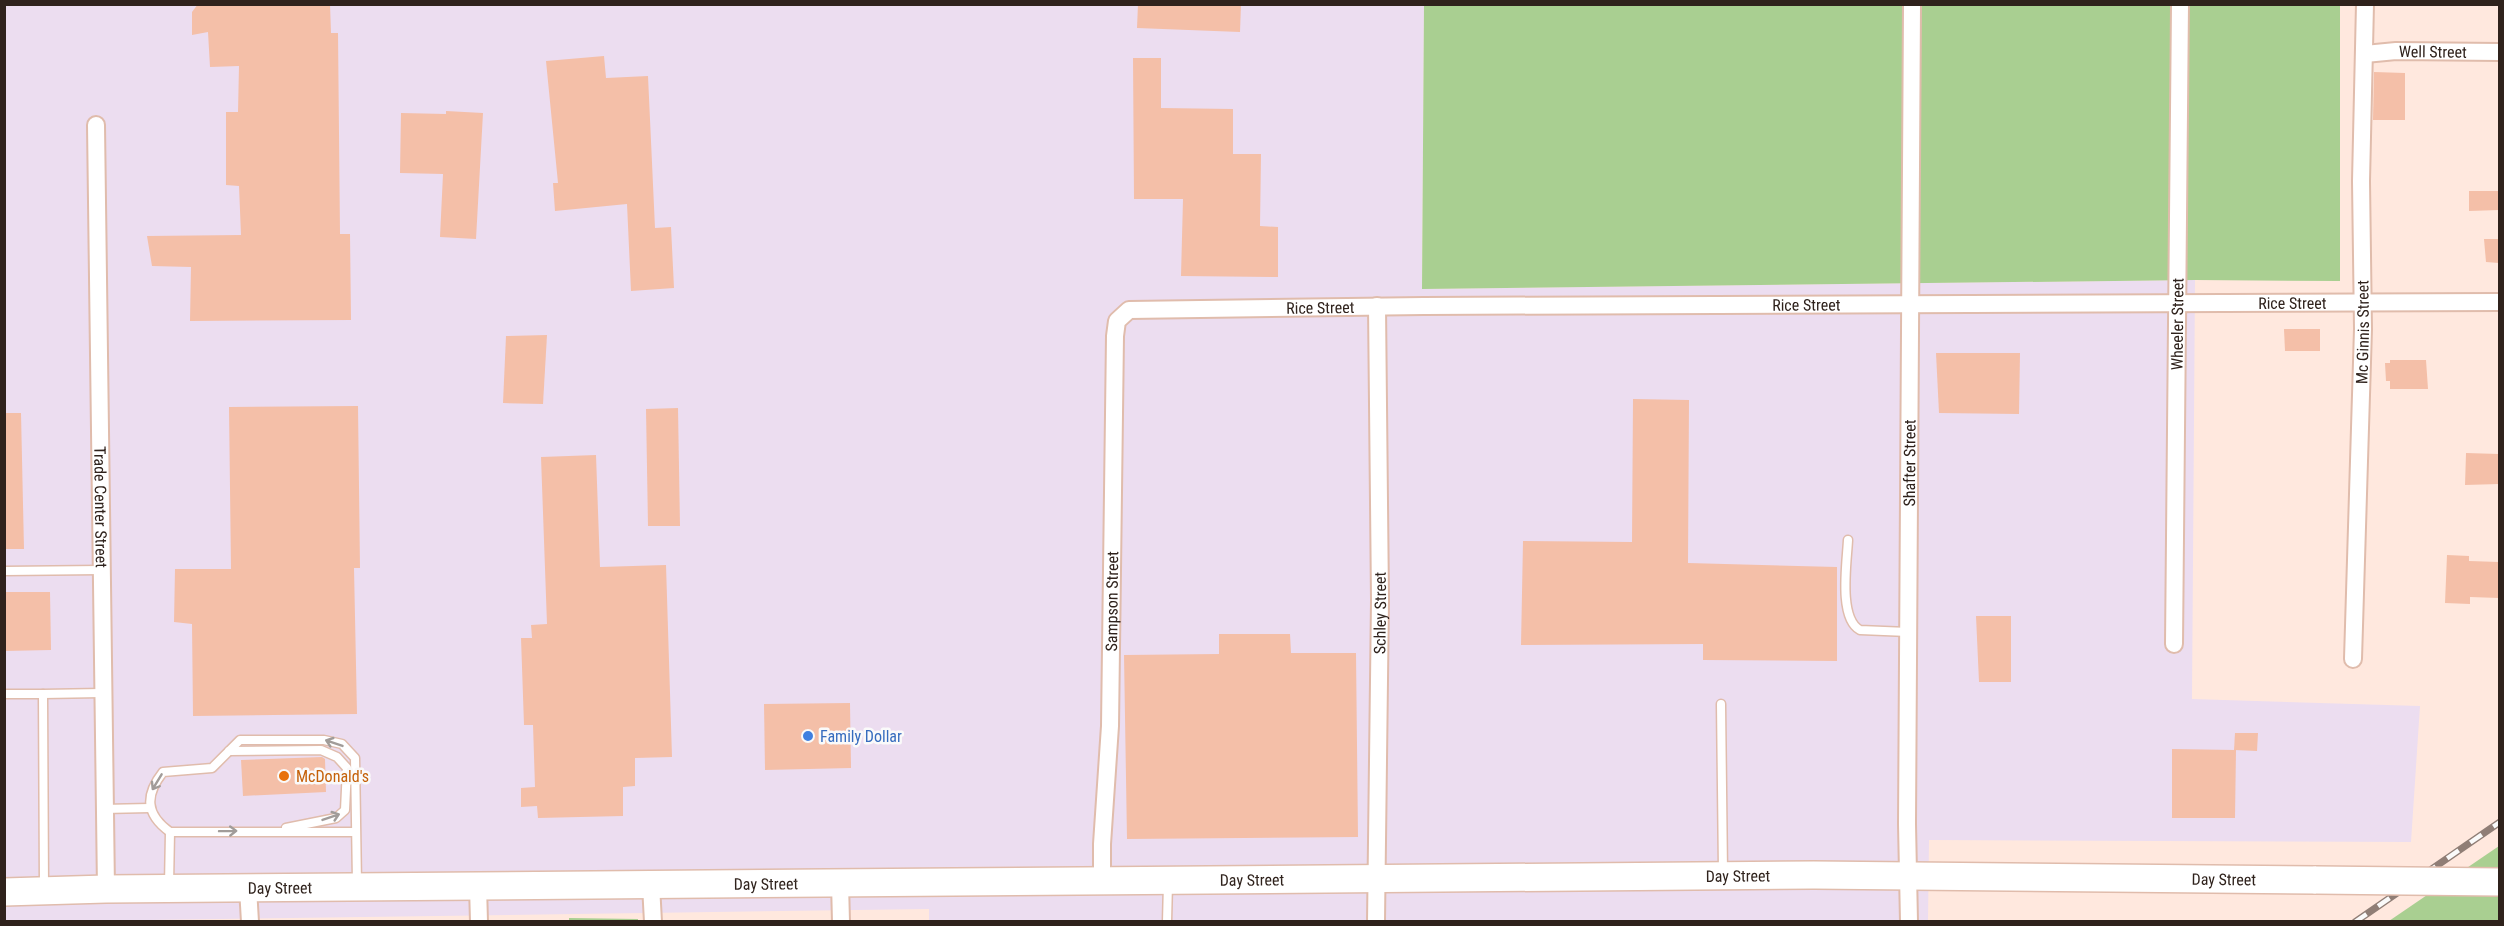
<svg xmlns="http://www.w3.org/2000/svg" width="2504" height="926" font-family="'Roboto Condensed',sans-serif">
<rect width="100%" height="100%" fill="#ffe8de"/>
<path fill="#ecddf0" d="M 5,5 L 1424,5 L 1422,289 L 2195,280 L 2192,699 L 2420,706 L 2411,842 L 1929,840 L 1928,921 L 929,922 L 929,909 L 5,922 Z"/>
<g fill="#a9cf91">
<path d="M 1424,5 L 2340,5 L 2340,281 L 2195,280 L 1422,289 Z"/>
<path d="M 2499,846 L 2499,921 L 2389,921 Z"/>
<path d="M 569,918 L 638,919 L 638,921 L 569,922 Z"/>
</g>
<g fill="#f4bfa8">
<path d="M 198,4 L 330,4 L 331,33 L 338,33 L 340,234 L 350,234 L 351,320 L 190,321 L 191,267 L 152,266 L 147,236 L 241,235 L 239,186 L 226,185 L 226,112 L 238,112 L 239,66 L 210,67 L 208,32 L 192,35 L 192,12 Z"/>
<path d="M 1138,4 L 1241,4 L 1240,32 L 1137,28 Z"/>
<path d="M 604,56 L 606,78 L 648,76 L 655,228 L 671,227 L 674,288 L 631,291 L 627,204 L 555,211 L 553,183 L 558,183 L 546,61 Z"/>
<path d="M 1133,58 L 1161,58 L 1161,108 L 1233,109 L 1233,154 L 1261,154 L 1260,226 L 1278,227 L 1278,277 L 1181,276 L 1183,199 L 1134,199 Z"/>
<path d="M 2374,72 L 2405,73 L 2405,120 L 2373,120 Z"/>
<path d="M 446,111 L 483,113 L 476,239 L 440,237 L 443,174 L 400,173 L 401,113 L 446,114 Z"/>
<path d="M 2469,191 L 2499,191 L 2499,210 L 2469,211 Z"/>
<path d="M 2484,239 L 2499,239 L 2499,263 L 2486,262 Z"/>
<path d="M 2284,329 L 2320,329 L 2320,351 L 2285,351 Z"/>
<path d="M 547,335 L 543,404 L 503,403 L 506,336 Z"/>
<path d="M 1936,353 L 2020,353 L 2019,414 L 1939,413 Z"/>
<path d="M 2390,360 L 2426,360 L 2428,389 L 2390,389 L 2390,381 L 2386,381 L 2385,363 L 2390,363 Z"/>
<path d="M 1633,399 L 1689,400 L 1688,563 L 1837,567 L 1837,661 L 1703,660 L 1703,644 L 1521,645 L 1523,541 L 1632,542 Z"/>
<path d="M 358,406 L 360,568 L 354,568 L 357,714 L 193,716 L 192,624 L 174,622 L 175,569 L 231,569 L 229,407 Z"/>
<path d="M 678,408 L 680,526 L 648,526 L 646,409 Z"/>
<path d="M 4,413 L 21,413 L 24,549 L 4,549 Z"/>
<path d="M 2466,453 L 2499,454 L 2499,484 L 2465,485 Z"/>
<path d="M 596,455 L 600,567 L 666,565 L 672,757 L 635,758 L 635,786 L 623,787 L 623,816 L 538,818 L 537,806 L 521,807 L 521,788 L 535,787 L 533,725 L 524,725 L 521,638 L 532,638 L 531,625 L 547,624 L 541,457 Z"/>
<path d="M 2447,555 L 2469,556 L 2469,561 L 2499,562 L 2499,598 L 2470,597 L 2470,604 L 2445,603 Z"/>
<path d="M 4,592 L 50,592 L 51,650 L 4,651 Z"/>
<path d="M 1976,616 L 2011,616 L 2011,682 L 1979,682 Z"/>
<path d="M 1219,634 L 1290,634 L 1291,653 L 1356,653 L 1358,837 L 1127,839 L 1124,655 L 1219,654 Z"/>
<path d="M 850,703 L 851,768 L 765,770 L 764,704 Z"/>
<path d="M 2235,733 L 2258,733 L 2257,751 L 2234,750 Z"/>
<path d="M 2172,749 L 2236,750 L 2235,818 L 2172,818 Z"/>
<path d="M 322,757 L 325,759 L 326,792 L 243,796 L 241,760 Z"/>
</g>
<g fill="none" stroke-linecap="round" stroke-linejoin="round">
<defs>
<g id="service">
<path d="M 1848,540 C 1847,562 1838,618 1860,630 L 1908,632"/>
<path d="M 4,571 L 101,570"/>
<path d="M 4,694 L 43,694 L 44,888"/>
<path d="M 43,694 L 102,693"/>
<path d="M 1721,704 L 1723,872"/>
<path d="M 229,751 L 321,750 L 337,757 L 347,768 L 345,810 L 336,818 L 286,828"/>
<path d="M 103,809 L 150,808"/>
<path d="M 356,832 L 170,832 C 145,814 145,795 163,772 L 212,768 L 240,740 L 324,740 L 342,744 L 355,758 L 357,883"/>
<path d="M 169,885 L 170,832"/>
<path d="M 1167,922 L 1168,883"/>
</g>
<g id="minor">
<path id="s1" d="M 2365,54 L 2396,51 L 2500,52"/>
<path id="s2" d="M 96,125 L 106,889"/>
<path id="s3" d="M 2174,644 L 2180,4"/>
<path id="s4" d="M 2353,659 L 2363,329 L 2361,181 L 2365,4"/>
<path id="s5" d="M 1102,881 L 1102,844 L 1110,726 L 1115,336 L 1117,321 L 1129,310 L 1424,306 L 2500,302"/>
<path d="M 840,883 L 841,922"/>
<path d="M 651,885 L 653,922"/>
<path d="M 478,886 L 479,922"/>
<path d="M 248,888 L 250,922"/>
<path id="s6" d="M 1376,922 L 1380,600 L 1377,306"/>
<path id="s7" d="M 1909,922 L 1907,824 L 1912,4"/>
</g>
<g id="primary">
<path id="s8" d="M 4,892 L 106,889 L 1814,875 L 2316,880"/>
</g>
</defs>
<use href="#service" stroke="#e0bcac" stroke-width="11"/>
<use href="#minor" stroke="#e0bcac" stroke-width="20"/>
<use href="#primary" stroke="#e0bcac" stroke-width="30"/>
<use href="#service" stroke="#fff" stroke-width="8"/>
<use href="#minor" stroke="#fff" stroke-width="16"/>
<use href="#primary" stroke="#fff" stroke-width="27"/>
<defs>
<path id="rail" d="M 2355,922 L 2500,822"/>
</defs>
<use href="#rail" stroke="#907e76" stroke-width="7"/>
<use href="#rail" stroke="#fafafa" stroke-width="4.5" stroke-dasharray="14" stroke-linecap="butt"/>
<defs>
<path id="primary-bridge" d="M 2316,880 L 2500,882"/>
</defs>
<use href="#primary-bridge" stroke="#e0bcac" stroke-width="30" stroke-linecap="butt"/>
<use href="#primary-bridge" stroke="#fff" stroke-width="27"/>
</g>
<defs><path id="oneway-shaft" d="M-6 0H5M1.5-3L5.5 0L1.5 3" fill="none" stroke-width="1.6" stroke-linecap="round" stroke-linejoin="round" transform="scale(1.5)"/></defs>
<g stroke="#a19c99">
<use href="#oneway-shaft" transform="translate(334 743) rotate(-161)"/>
<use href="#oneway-shaft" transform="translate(157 782) rotate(121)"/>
<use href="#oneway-shaft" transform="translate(331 817) rotate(-19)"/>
<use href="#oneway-shaft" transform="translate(228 831) rotate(-1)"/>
</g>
<circle fill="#3f7fe0" stroke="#fafafa" stroke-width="2" cx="808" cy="736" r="6"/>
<circle fill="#e8710a" stroke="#fafafa" stroke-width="2" cx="284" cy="776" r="6"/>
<g text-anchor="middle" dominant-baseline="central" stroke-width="5" stroke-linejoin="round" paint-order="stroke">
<g font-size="16" fill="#2f221c" stroke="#fafafa">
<text stroke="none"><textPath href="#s1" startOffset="68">Well Street</textPath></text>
<text stroke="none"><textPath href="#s5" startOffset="1740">Rice Street</textPath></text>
<text stroke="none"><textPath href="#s5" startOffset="1254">Rice Street</textPath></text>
<text stroke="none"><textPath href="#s5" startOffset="768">Rice Street</textPath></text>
<text stroke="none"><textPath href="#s3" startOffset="320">Wheeler Street</textPath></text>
<text stroke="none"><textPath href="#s4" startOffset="327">Mc Ginnis Street</textPath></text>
<text stroke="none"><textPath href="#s7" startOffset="459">Shafter Street</textPath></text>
<text stroke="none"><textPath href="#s2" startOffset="382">Trade Center Street</textPath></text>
<text stroke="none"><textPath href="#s5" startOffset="280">Sampson Street</textPath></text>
<text stroke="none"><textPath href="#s6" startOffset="309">Schley Street</textPath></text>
<text stroke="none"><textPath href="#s8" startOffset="1734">Day Street</textPath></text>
<text stroke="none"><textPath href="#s8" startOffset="1248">Day Street</textPath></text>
<text stroke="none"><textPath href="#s8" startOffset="2220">Day Street</textPath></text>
<text stroke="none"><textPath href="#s8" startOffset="762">Day Street</textPath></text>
<text stroke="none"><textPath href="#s8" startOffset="276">Day Street</textPath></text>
</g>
<g font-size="16" fill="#366cbe" stroke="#fafafa" text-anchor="start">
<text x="820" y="736">Family Dollar</text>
</g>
<g font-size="16" fill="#c56008" stroke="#fafafa" text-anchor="start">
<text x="296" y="776">McDonald's</text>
</g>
</g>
<rect width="2504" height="926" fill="none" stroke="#2f221c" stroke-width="12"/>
</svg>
